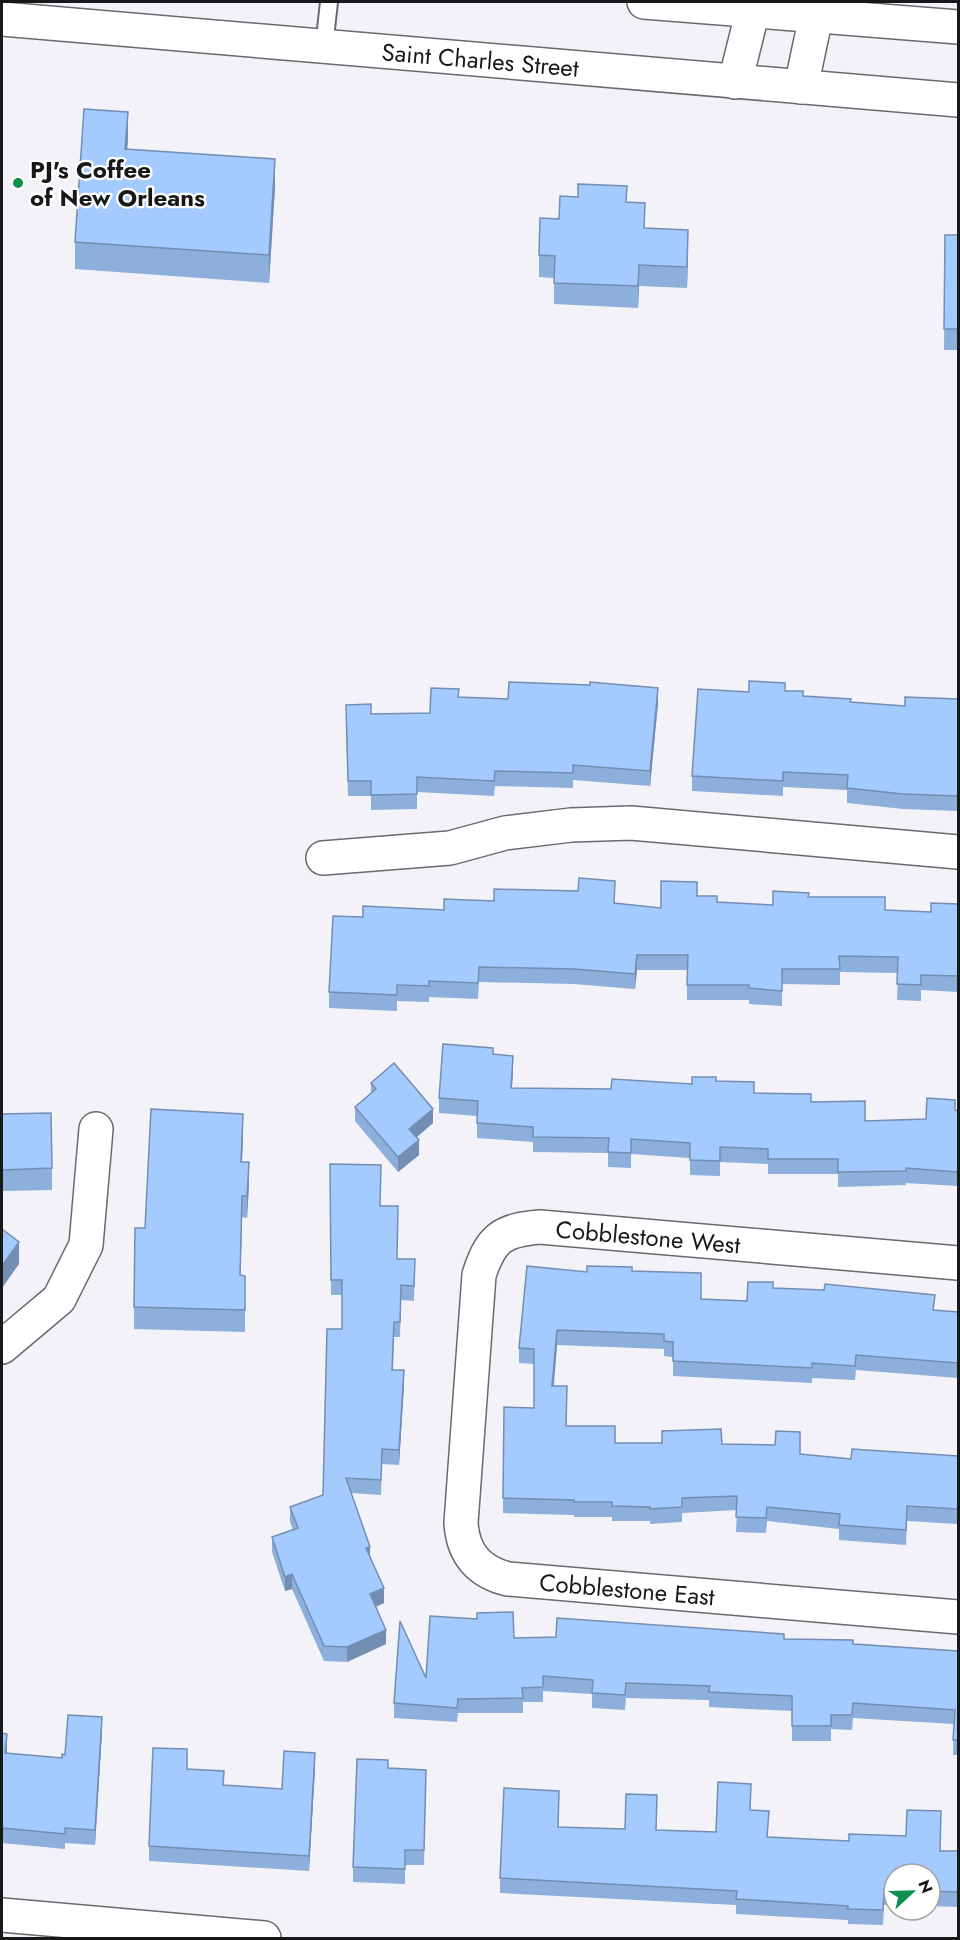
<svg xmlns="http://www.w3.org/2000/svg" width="960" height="1940" font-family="Jost,sans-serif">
<rect width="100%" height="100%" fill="#f2f2f8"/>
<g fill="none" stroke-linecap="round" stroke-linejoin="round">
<defs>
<path id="lane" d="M 324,47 L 329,2"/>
<g id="street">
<path d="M 735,82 L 755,2"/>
<path d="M 801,87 L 819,2"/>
<path d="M 323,858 L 450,848 L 505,833 L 571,825 L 631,823 L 958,852"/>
<path id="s1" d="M 958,1263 L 540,1227 C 502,1230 491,1238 479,1275 L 461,1523 C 463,1554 479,1572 508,1579 L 958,1617"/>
<path d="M 2,1347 L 59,1299 L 86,1245 L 96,1129"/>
<path d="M 2,1915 L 264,1938"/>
</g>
<g id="secondary">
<path d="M 644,2 L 958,27"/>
<path id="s2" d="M 2,19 L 958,100"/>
</g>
</defs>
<use href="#lane" stroke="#69696e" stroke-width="20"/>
<use href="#street" stroke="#69696e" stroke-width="36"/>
<use href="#secondary" stroke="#69696e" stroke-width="36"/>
<use href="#lane" stroke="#fff" stroke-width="16"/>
<use href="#street" stroke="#fff" stroke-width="33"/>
<use href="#secondary" stroke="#fff" stroke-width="33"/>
</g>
<g fill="#8dafdb">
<path d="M 128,139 L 127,149 L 275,187 L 269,283 L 75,269 L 75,242 Z"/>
<path d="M 627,202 L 644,228 L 688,252 L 687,288 L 639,286 L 638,308 L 554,304 L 554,278 L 539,277 L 539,255 L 559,219 Z"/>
<path d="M 945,235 L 958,235 L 958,350 L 944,350 Z"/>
<path d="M 785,691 L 803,696 L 851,702 L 905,706 L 958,699 L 958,811 L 903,809 L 847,803 L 847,790 L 783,787 L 783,796 L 692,791 L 692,776 L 749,692 Z"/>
<path d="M 459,697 L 508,699 L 658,703 L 650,786 L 573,780 L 573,788 L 495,786 L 494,796 L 417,792 L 417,809 L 371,810 L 371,796 L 348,796 L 346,720 L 371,714 L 430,713 Z"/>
<path d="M 615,896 L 615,903 L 661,908 L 697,896 L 717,902 L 773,905 L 809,897 L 885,910 L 931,912 L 958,904 L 958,992 L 921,990 L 921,1001 L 897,1000 L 898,973 L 840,972 L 840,985 L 782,984 L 782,1006 L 749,1004 L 749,1000 L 687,1000 L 687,970 L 637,970 L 635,989 L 574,984 L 479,982 L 478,999 L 429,997 L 429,1002 L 397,1001 L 397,1011 L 329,1008 L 329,992 L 363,917 L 444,910 L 494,901 Z"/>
<path d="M 493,1054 L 513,1070 L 512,1088 L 611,1089 L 692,1084 L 716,1081 L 754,1093 L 811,1102 L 865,1121 L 926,1119 L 955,1110 L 958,1111 L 958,1186 L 906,1183 L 906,1185 L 838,1187 L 838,1174 L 768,1174 L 768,1164 L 720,1162 L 720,1176 L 690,1175 L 690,1158 L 631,1154 L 631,1168 L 608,1167 L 608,1153 L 533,1152 L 533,1142 L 477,1138 L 477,1116 L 439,1113 L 439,1098 Z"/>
<path d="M 371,1083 L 433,1123 L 416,1137 L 419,1155 L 398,1172 L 355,1121 L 355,1107 L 371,1093 Z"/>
<path d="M 2,1114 L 52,1168 L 52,1190 L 2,1191 Z"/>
<path d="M 243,1136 L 242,1162 L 249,1184 L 247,1218 L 242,1217 L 240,1275 L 245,1297 L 245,1332 L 134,1329 L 134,1307 Z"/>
<path d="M 330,1164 L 380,1206 L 397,1259 L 415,1259 L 414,1301 L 401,1300 L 400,1337 L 394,1337 L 393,1370 L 404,1385 L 399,1465 L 382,1464 L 381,1495 L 351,1493 L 384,1603 L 376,1607 L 386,1644 L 347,1662 L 324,1661 L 292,1589 L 285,1591 L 272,1552 L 272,1537 L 293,1530 L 290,1522 L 290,1507 L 323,1495 L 342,1329 L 342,1295 L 331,1295 Z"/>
<path d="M 632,1271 L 701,1299 L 747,1301 L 773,1288 L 934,1310 L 958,1312 L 958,1378 L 856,1370 L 855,1380 L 812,1378 L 812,1383 L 673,1376 L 673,1357 L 664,1356 L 664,1349 L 557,1345 L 554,1386 L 566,1426 L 615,1443 L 662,1443 L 662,1431 L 722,1444 L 800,1454 L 851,1459 L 958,1456 L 958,1524 L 907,1521 L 906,1545 L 839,1540 L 839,1529 L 767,1521 L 766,1533 L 736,1532 L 737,1510 L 682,1513 L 682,1522 L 650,1524 L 650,1521 L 612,1521 L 612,1517 L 574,1517 L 574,1515 L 503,1513 L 504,1407 L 534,1408 L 534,1364 L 519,1363 L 519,1348 L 587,1272 Z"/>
<path d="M 514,1638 L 784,1639 L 958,1651 L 958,1755 L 953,1755 L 954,1724 L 853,1718 L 852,1730 L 831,1729 L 831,1741 L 792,1741 L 792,1711 L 709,1707 L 709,1700 L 626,1698 L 625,1710 L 592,1708 L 592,1694 L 543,1691 L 543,1702 L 523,1702 L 523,1713 L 458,1713 L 457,1722 L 394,1718 L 394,1703 L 426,1678 Z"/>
<path d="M 102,1732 L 95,1845 L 65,1843 L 65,1849 L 2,1843 L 2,1733 L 7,1749 L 7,1753 L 62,1758 Z"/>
<path d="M 315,1768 L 309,1871 L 149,1861 L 149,1846 L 187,1769 L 224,1785 L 282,1789 Z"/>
<path d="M 388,1768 L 426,1770 L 424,1865 L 405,1865 L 405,1884 L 353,1882 L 353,1867 Z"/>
<path d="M 751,1799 L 750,1810 L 768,1837 L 940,1851 L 958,1851 L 958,1907 L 930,1906 L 930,1874 L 894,1874 L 894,1905 L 884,1905 L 883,1925 L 848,1924 L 848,1920 L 736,1914 L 736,1905 L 500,1893 L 500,1878 L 559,1805 L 558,1827 L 716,1832 Z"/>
</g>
<g fill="#738eb2">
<path d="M 128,112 L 128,139 L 125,177 L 125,149 Z"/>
<path d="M 275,159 L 275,187 L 269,283 L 269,255 Z"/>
<path d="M 688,230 L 688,252 L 687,288 L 687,267 Z"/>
<path d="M 639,265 L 639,286 L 638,308 L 638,286 Z"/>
<path d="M 658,688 L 658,703 L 650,786 L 650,771 Z"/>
<path d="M 637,955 L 637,970 L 635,989 L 635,974 Z"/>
<path d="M 513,1056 L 513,1070 L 511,1103 L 511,1088 Z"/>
<path d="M 433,1109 L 433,1123 L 409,1144 L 409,1129 Z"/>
<path d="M 243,1114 L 243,1136 L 241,1183 L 241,1162 Z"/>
<path d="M 419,1140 L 419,1155 L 398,1172 L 398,1157 Z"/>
<path d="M 249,1162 L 249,1184 L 247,1218 L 247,1196 Z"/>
<path d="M 242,1196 L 242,1217 L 240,1297 L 240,1275 Z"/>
<path d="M 19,1242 L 19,1264 L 2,1288 L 2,1266 Z"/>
<path d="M 557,1330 L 557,1345 L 552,1401 L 552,1386 Z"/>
<path d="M 404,1370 L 404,1385 L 399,1465 L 399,1450 Z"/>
<path d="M 370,1547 L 370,1562 L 366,1548 Z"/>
<path d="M 292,1574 L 292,1589 L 285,1591 L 285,1577 Z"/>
<path d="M 384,1588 L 384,1603 L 370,1609 L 370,1594 Z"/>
<path d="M 386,1630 L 386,1644 L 347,1662 L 347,1647 Z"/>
<path d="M 102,1717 L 102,1732 L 95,1845 L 95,1830 Z"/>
<path d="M 7,1734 L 7,1749 L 5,1768 L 5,1753 Z"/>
<path d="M 315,1753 L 315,1768 L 309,1871 L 309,1856 Z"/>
</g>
<g fill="#a4cbff" stroke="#738eb2" stroke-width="1.5">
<path d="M 84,109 L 128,112 L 125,149 L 275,159 L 269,255 L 75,242 Z"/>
<path d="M 578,184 L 627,186 L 626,202 L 645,203 L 644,228 L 688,230 L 687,267 L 639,265 L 638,286 L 554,283 L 555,256 L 539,255 L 540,218 L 559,219 L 560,196 L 578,197 Z"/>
<path d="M 945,235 L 958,235 L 958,329 L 944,329 Z"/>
<path d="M 749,681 L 785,683 L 785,691 L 803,691 L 803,696 L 851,699 L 850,702 L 905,706 L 905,697 L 958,699 L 958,796 L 903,794 L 847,788 L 848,775 L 783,772 L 783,781 L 692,776 L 698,689 L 749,692 Z"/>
<path d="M 509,682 L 590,685 L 590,682 L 658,688 L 650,771 L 573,765 L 573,773 L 495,771 L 494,781 L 417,777 L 417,794 L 371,795 L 371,781 L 348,781 L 346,705 L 371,704 L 371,714 L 430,713 L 431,688 L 459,689 L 458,697 L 508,699 Z"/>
<path d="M 579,878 L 615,881 L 614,903 L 661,908 L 661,881 L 697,882 L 697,896 L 717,896 L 717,902 L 773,905 L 773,891 L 809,893 L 808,897 L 885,897 L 885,910 L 931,912 L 931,903 L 958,904 L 958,976 L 921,975 L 921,985 L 897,984 L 898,957 L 839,956 L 840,969 L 782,969 L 782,991 L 749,988 L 749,985 L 687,985 L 688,955 L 637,955 L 635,974 L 574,969 L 479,967 L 478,983 L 429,981 L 429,986 L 397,985 L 397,995 L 329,992 L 333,916 L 363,917 L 363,906 L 444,910 L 444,899 L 494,901 L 494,889 L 578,891 Z"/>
<path d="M 443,1044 L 493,1048 L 493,1054 L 513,1056 L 511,1088 L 611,1089 L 612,1079 L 692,1084 L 692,1077 L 716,1077 L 716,1081 L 754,1082 L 754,1093 L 811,1094 L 811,1102 L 865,1101 L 865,1121 L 926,1119 L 927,1098 L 955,1100 L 955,1110 L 958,1111 L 958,1172 L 906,1168 L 906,1171 L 838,1172 L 838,1159 L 768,1159 L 768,1149 L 720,1147 L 720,1161 L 690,1160 L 690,1143 L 631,1139 L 631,1153 L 608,1152 L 609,1138 L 533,1137 L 533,1127 L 477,1123 L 478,1101 L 439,1098 Z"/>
<path d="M 394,1063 L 433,1109 L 409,1129 L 419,1140 L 398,1157 L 355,1107 L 376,1089 L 371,1083 Z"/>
<path d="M 151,1109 L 243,1114 L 241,1162 L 249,1162 L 247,1196 L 242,1196 L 240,1275 L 245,1276 L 245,1310 L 134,1307 L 135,1228 L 145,1228 Z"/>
<path d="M 51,1113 L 52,1168 L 2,1170 L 2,1114 Z"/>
<path d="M 330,1164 L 381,1165 L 380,1206 L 398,1206 L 397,1259 L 415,1259 L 414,1286 L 401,1285 L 400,1322 L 394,1322 L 392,1370 L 404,1370 L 399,1450 L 382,1449 L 381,1480 L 346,1478 L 370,1547 L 366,1548 L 384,1588 L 370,1594 L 386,1630 L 347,1647 L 324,1646 L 292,1574 L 285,1577 L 272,1537 L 298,1528 L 290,1507 L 323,1495 L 327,1329 L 342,1329 L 342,1280 L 331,1280 Z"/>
<path d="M 2,1229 L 19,1242 L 2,1266 Z"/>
<path d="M 527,1266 L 587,1272 L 587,1266 L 632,1267 L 632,1271 L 701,1273 L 701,1299 L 747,1301 L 748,1282 L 773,1282 L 773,1288 L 824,1290 L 825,1284 L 935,1295 L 933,1310 L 958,1312 L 958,1363 L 856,1355 L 855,1366 L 812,1363 L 812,1368 L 673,1361 L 673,1342 L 664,1341 L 664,1334 L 557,1330 L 552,1386 L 567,1386 L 566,1426 L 615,1426 L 615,1443 L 662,1443 L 662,1431 L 721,1429 L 722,1444 L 775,1445 L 776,1431 L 800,1432 L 800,1454 L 851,1459 L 852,1449 L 958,1456 L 958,1509 L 907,1506 L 906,1530 L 839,1525 L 840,1514 L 767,1507 L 766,1518 L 736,1517 L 737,1496 L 682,1498 L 682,1507 L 650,1509 L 650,1507 L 612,1506 L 612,1502 L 574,1502 L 574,1500 L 503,1498 L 504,1407 L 534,1408 L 534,1349 L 519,1348 Z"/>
<path d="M 513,1612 L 514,1638 L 556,1637 L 557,1618 L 784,1634 L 784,1639 L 853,1640 L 853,1644 L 958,1651 L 958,1740 L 953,1740 L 955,1710 L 853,1703 L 852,1715 L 831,1715 L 831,1726 L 792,1726 L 792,1696 L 709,1692 L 710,1686 L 626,1683 L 625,1695 L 592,1693 L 593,1680 L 543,1676 L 543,1687 L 522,1688 L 523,1698 L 458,1699 L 457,1708 L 394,1703 L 400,1621 L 426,1678 L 430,1616 L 477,1619 L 477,1613 Z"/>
<path d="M 68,1715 L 102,1717 L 95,1830 L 65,1828 L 65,1834 L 2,1828 L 2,1733 L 7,1734 L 5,1753 L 62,1758 L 62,1754 L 65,1755 Z"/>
<path d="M 153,1748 L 187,1749 L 187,1769 L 224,1771 L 223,1785 L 282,1789 L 284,1751 L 315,1753 L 309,1856 L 149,1846 Z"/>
<path d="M 357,1759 L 388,1760 L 388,1768 L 426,1770 L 424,1850 L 405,1850 L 405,1869 L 353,1867 Z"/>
<path d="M 718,1782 L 751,1784 L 750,1810 L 769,1811 L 767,1837 L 849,1841 L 849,1834 L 906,1836 L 907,1810 L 941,1811 L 940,1851 L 958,1851 L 958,1892 L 930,1891 L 930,1874 L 894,1874 L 894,1890 L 884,1890 L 883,1910 L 848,1909 L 848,1906 L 736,1899 L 737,1891 L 500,1878 L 504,1788 L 559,1791 L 558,1827 L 625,1829 L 626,1794 L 657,1795 L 656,1830 L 716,1832 Z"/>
</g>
<circle fill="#0b904d" stroke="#fff" stroke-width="2" cx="18" cy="183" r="6"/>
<g text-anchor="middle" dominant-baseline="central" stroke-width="4.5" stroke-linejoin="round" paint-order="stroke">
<g font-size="24" fill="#17181a" stroke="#fff">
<text stroke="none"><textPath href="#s2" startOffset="480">Saint Charles Street</textPath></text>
<text transform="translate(648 1237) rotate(5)">Cobblestone West</text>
<text stroke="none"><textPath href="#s1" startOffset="952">Cobblestone East</textPath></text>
</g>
<g font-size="24" font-weight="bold" fill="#17181a" stroke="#fff" text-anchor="start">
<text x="30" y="169">PJ's Coffee<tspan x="30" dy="28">of New Orleans</tspan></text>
</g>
</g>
<rect width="960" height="1940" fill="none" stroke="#17181a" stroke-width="6"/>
<g transform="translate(912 1892) rotate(68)"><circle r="28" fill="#ffffff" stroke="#a2a3a3" stroke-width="1.5"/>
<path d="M0-4.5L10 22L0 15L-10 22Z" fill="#0b904d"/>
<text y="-9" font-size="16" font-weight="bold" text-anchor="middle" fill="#17181a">N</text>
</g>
</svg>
